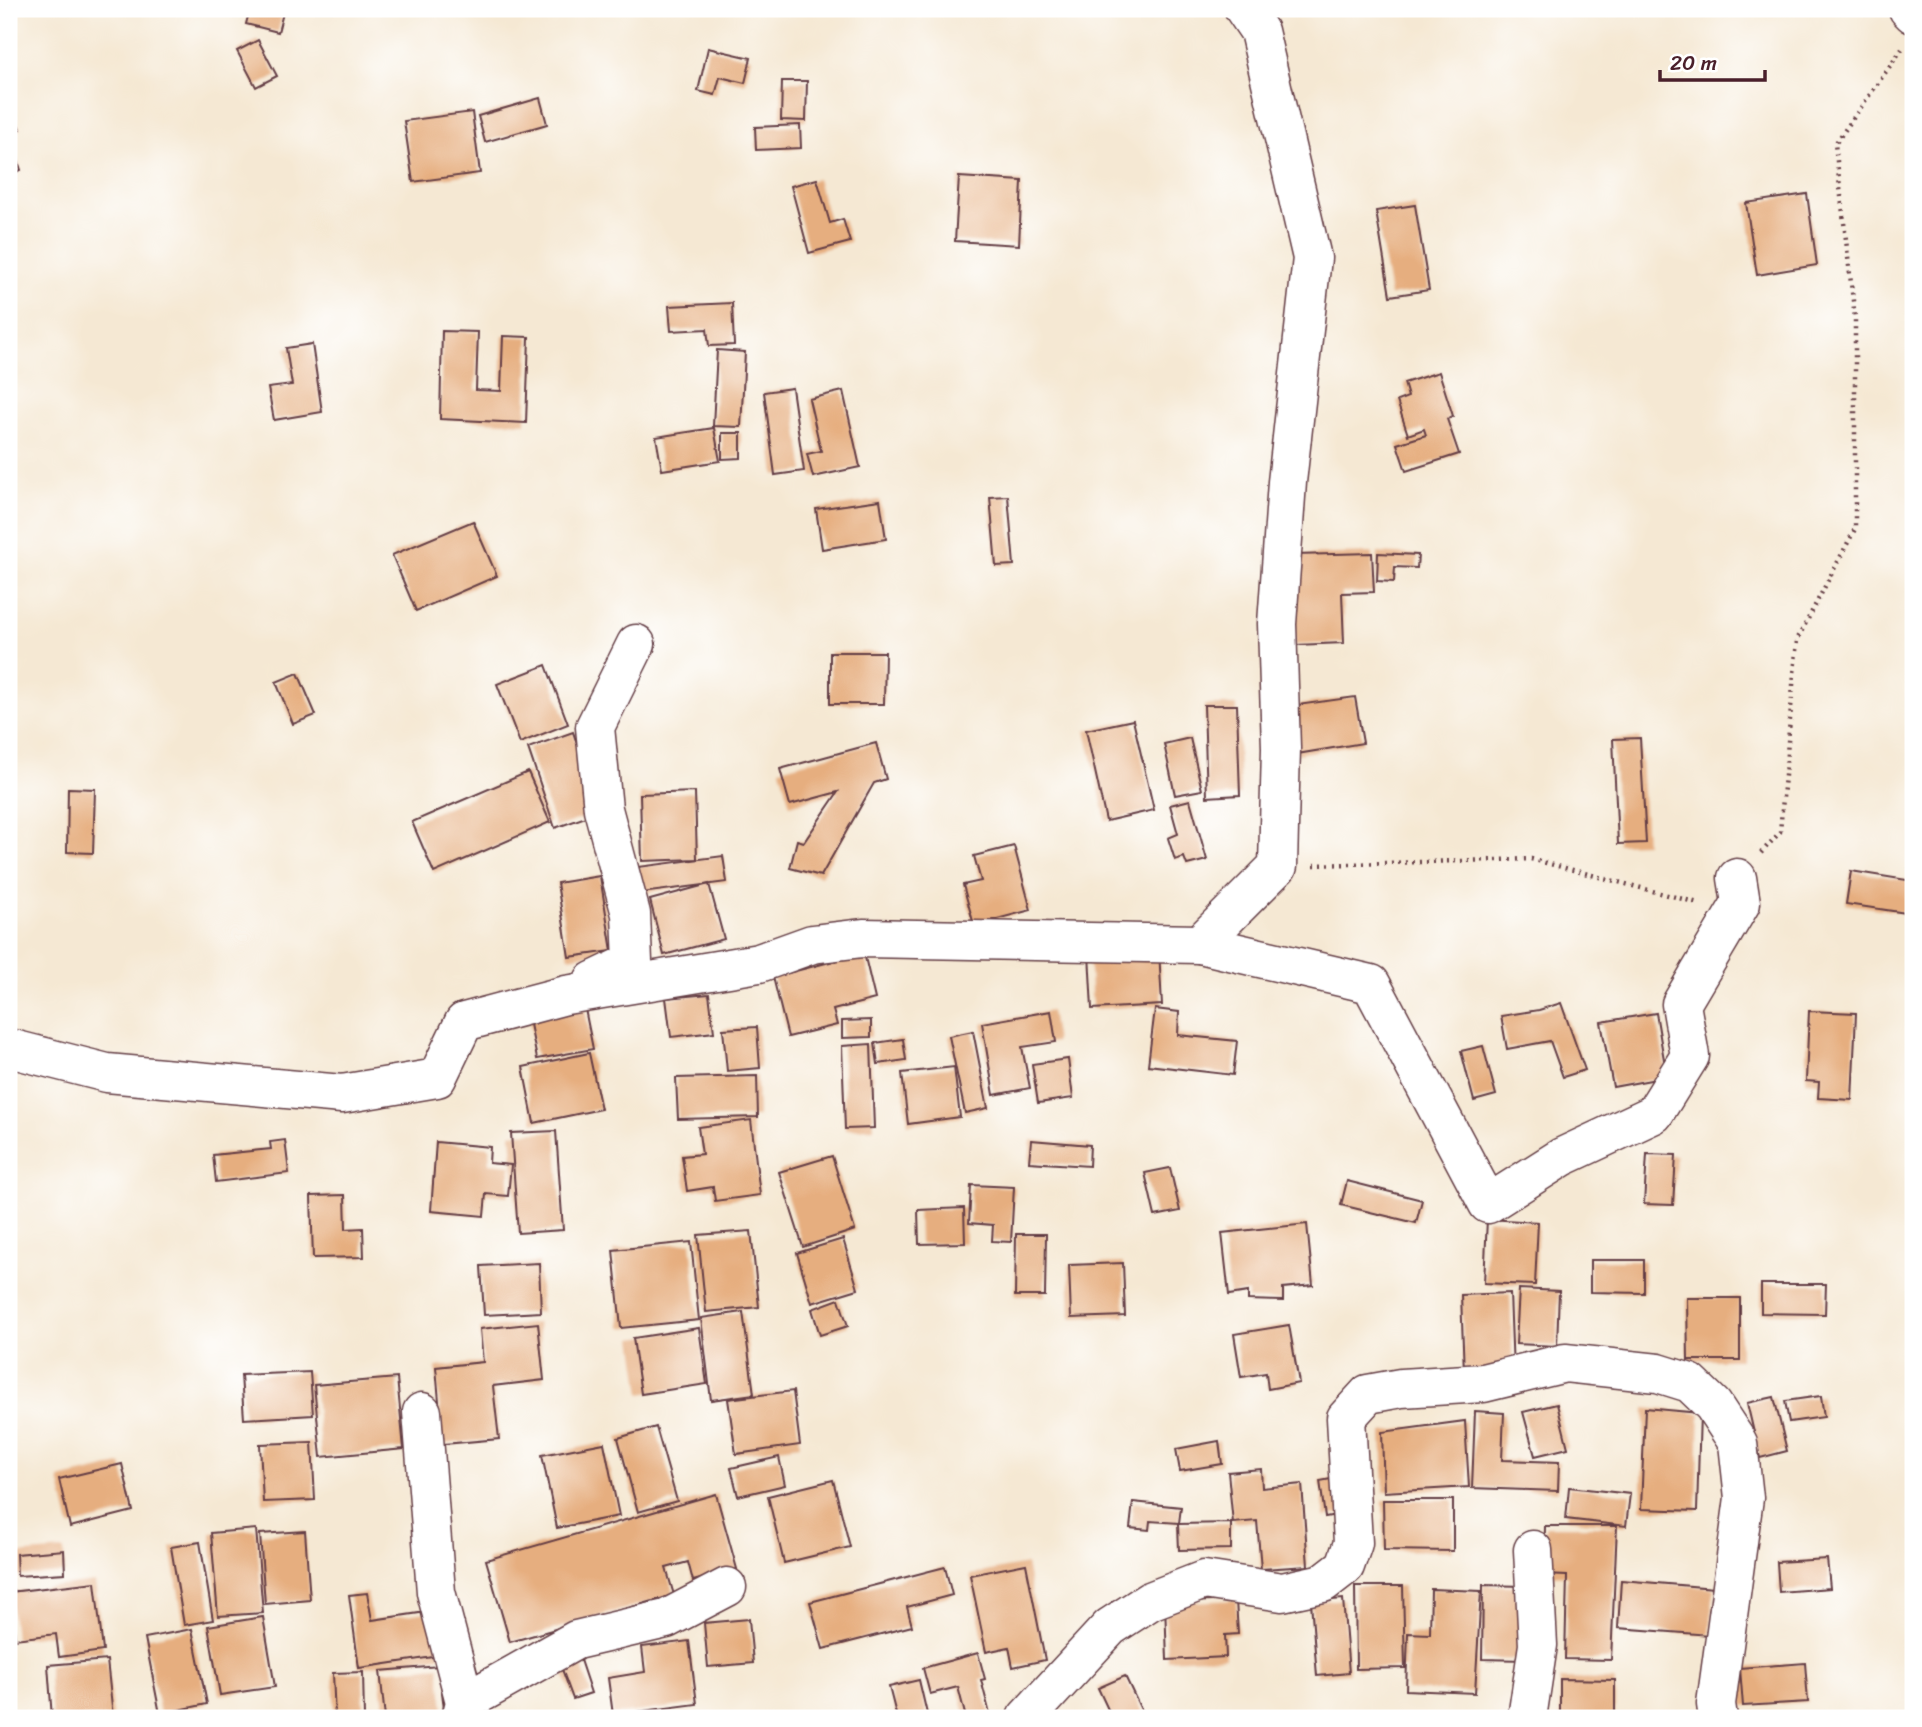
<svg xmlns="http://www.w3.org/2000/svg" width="1922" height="1727" font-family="Sriracha,sans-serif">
<rect width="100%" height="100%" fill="#fff"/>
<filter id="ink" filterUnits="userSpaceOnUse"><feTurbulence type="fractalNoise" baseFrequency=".0143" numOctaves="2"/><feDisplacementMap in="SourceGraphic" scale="14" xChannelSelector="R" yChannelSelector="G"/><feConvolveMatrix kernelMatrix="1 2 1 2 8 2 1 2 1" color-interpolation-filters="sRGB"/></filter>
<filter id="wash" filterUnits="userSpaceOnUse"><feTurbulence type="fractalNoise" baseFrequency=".00686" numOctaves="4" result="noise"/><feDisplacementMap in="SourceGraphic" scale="28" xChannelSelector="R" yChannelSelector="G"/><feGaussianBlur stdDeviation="1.57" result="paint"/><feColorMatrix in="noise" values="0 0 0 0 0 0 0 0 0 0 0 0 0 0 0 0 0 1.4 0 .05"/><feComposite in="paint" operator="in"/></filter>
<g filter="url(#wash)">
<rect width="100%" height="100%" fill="#f5e8d3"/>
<g id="blocks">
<g fill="#e6ae7f">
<path d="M 250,9 L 284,9 L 278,32 L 246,24 Z"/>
<path d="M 258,40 L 277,76 L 256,87 L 237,51 Z"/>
<path d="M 708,48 L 751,58 L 745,83 L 720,77 L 715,95 L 698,91 Z"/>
<path d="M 782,81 L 807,81 L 806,121 L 781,120 Z"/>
<path d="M 540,98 L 547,124 L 485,142 L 478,116 Z"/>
<path d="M 9,104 L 20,129 L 9,134 Z"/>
<path d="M 472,112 L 480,173 L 413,182 L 404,121 Z"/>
<path d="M 800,125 L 801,148 L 756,150 L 755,127 Z"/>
<path d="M 13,147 L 21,170 L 9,175 L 9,149 Z"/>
<path d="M 959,177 L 1022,181 L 1019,245 L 955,241 Z"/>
<path d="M 817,179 L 830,223 L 843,219 L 850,242 L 809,253 L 791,186 Z"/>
<path d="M 1807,194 L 1817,265 L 1757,275 L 1746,203 Z"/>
<path d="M 1415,205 L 1429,290 L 1390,296 L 1376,211 Z"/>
<path d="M 732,303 L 734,345 L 709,346 L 707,329 L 671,331 L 669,306 Z"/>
<path d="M 442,331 L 478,332 L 476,390 L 501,391 L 503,336 L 529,337 L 526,423 L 440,419 Z"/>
<path d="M 312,344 L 322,412 L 274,420 L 268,388 L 292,385 L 286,348 Z"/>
<path d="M 717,350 L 745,352 L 741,427 L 713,426 Z"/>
<path d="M 1439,372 L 1453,416 L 1447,419 L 1459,454 L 1406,471 L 1397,444 L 1426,435 L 1424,429 L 1408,435 L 1397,401 L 1408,397 L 1404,383 Z"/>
<path d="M 792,388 L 804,471 L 775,475 L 764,392 Z"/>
<path d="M 843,391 L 860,467 L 813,477 L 807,454 L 821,451 L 809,399 Z"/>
<path d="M 714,428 L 720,461 L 662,470 L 656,437 Z"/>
<path d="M 722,433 L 741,433 L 741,458 L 722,459 Z"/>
<path d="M 1008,496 L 1014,565 L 996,566 L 990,497 Z"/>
<path d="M 880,500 L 886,539 L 822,549 L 816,509 Z"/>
<path d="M 473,521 L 497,576 L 416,611 L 392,555 Z"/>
<path d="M 1372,553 L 1374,592 L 1342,593 L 1344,643 L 1295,645 L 1295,555 Z"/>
<path d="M 1378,553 L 1418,555 L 1417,568 L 1395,567 L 1394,582 L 1377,581 Z"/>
<path d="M 830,652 L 885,652 L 884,704 L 830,704 Z"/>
<path d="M 546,665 L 568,724 L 520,743 L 497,684 Z"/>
<path d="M 298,673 L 316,715 L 293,724 L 276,682 Z"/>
<path d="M 1355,697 L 1363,743 L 1297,754 L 1290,706 Z"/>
<path d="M 1204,705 L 1237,705 L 1240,795 L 1207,797 Z"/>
<path d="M 1133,720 L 1154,810 L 1106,821 L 1086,730 Z"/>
<path d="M 573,732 L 600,812 L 555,828 L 528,748 Z"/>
<path d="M 1190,738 L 1202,790 L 1175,795 L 1164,744 Z"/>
<path d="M 1640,738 L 1646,843 L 1618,844 L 1613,739 Z"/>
<path d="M 876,743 L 886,779 L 874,783 L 821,876 L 790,868 L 797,840 L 804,842 L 838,792 L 790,805 L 780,769 Z"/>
<path d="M 528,772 L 550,822 L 434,873 L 412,822 Z"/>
<path d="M 68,788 L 95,789 L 93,853 L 67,852 Z"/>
<path d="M 695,792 L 697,859 L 642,861 L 640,794 Z"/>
<path d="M 1190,800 L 1207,860 L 1187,865 L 1184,857 L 1175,860 L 1168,838 L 1178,834 L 1170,805 Z"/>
<path d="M 1014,846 L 1031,910 L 974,925 L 963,885 L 981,881 L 974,856 Z"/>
<path d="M 723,856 L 727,882 L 642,893 L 638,867 Z"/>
<path d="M 1851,871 L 1913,881 L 1913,914 L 1846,904 Z"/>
<path d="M 600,876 L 612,951 L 569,957 L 557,883 Z"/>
<path d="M 709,884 L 724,939 L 664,955 L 650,900 Z"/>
<path d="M 1159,950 L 1162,1005 L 1092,1009 L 1089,954 Z"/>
<path d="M 864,953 L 875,999 L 833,1010 L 837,1025 L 788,1037 L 773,977 Z"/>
<path d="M 709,994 L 714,1032 L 671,1037 L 666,998 Z"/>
<path d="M 1561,1003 L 1585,1070 L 1563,1077 L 1550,1041 L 1507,1049 L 1501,1016 L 1539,1010 Z"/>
<path d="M 585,1009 L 593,1049 L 537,1059 L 529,1019 Z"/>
<path d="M 1155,1009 L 1179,1012 L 1178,1035 L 1237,1041 L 1233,1075 L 1148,1065 Z"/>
<path d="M 1051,1011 L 1056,1042 L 1022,1047 L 1030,1088 L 994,1095 L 982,1023 Z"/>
<path d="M 1809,1011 L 1856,1013 L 1852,1100 L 1818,1098 L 1819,1082 L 1806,1081 Z"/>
<path d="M 1656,1013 L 1667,1077 L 1613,1087 L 1601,1022 Z"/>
<path d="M 871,1020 L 871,1037 L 842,1038 L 842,1021 Z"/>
<path d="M 757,1027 L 760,1068 L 727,1071 L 723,1029 Z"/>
<path d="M 973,1031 L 988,1108 L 965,1113 L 949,1036 Z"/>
<path d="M 903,1039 L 906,1060 L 878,1064 L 875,1043 Z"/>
<path d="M 871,1044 L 874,1128 L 845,1129 L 842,1046 Z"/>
<path d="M 1483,1046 L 1496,1095 L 1474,1101 L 1461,1051 Z"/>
<path d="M 589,1053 L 601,1109 L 534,1123 L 523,1067 Z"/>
<path d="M 1068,1059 L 1073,1098 L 1038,1103 L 1032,1064 Z"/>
<path d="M 954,1067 L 960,1117 L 908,1124 L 902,1073 Z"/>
<path d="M 757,1076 L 758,1117 L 678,1119 L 676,1078 Z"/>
<path d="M 751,1120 L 760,1195 L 715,1201 L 713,1187 L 687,1191 L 682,1156 L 702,1154 L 698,1127 Z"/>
<path d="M 556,1131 L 563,1230 L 518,1233 L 511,1133 Z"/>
<path d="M 285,1140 L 289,1173 L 216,1182 L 213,1155 L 271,1149 L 270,1142 Z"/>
<path d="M 1031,1140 L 1090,1145 L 1089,1166 L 1029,1162 Z"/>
<path d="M 436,1142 L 490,1147 L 489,1163 L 511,1165 L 508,1196 L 486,1194 L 484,1216 L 431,1211 Z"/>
<path d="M 1647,1154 L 1676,1155 L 1673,1205 L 1644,1204 Z"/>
<path d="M 832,1156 L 855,1230 L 803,1247 L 779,1172 Z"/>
<path d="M 1170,1168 L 1180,1211 L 1155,1216 L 1145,1173 Z"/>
<path d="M 1347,1181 L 1422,1200 L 1416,1223 L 1341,1205 Z"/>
<path d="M 971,1185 L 1014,1187 L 1011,1242 L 992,1241 L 993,1225 L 969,1223 Z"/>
<path d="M 345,1195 L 346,1229 L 363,1228 L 364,1257 L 313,1258 L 311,1196 Z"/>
<path d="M 964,1208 L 965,1243 L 919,1244 L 918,1210 Z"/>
<path d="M 1487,1219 L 1538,1222 L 1535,1285 L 1484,1283 Z"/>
<path d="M 1307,1224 L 1313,1285 L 1283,1288 L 1283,1301 L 1248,1300 L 1248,1292 L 1229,1295 L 1222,1233 Z"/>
<path d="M 751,1231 L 759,1307 L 706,1312 L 698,1235 Z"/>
<path d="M 1016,1234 L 1046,1234 L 1045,1296 L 1015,1296 Z"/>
<path d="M 843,1239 L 858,1289 L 812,1303 L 797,1253 Z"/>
<path d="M 691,1242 L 699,1320 L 621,1328 L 613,1250 Z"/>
<path d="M 1590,1260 L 1644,1260 L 1644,1293 L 1590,1292 Z"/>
<path d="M 539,1263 L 541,1312 L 484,1315 L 481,1266 Z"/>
<path d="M 1123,1263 L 1125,1316 L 1071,1318 L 1069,1265 Z"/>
<path d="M 1761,1284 L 1826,1284 L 1825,1314 L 1761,1313 Z"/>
<path d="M 1519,1289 L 1559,1291 L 1557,1346 L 1516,1344 Z"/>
<path d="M 1510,1293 L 1513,1371 L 1464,1372 L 1461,1295 Z"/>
<path d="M 1687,1298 L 1740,1298 L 1740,1360 L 1688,1360 Z"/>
<path d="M 839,1299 L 848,1326 L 820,1335 L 812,1309 Z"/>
<path d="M 743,1312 L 754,1394 L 711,1400 L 701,1318 Z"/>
<path d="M 538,1323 L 544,1380 L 493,1386 L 499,1439 L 432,1445 L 441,1424 L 436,1367 L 483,1362 L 480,1329 Z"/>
<path d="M 1289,1325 L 1299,1383 L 1268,1389 L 1266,1373 L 1241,1377 L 1234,1334 Z"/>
<path d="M 699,1328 L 707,1384 L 641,1394 L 633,1338 Z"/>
<path d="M 310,1372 L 313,1415 L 244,1419 L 241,1375 Z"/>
<path d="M 397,1378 L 404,1449 L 321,1457 L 314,1385 Z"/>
<path d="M 793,1391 L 800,1445 L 736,1454 L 728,1399 Z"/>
<path d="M 1821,1396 L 1824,1417 L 1789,1422 L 1785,1401 Z"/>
<path d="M 1774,1397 L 1787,1451 L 1760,1458 L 1747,1403 Z"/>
<path d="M 1557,1404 L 1568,1448 L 1535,1456 L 1523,1412 Z"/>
<path d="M 1645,1408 L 1700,1413 L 1697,1511 L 1641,1509 Z"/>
<path d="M 1475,1411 L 1504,1413 L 1502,1460 L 1559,1462 L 1558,1491 L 1472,1488 Z"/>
<path d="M 1465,1421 L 1469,1487 L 1384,1492 L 1382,1432 Z"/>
<path d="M 656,1427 L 677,1501 L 638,1512 L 618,1438 Z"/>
<path d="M 1219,1441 L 1222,1464 L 1180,1471 L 1176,1449 Z"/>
<path d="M 312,1442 L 315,1500 L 263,1502 L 260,1444 Z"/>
<path d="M 604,1443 L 619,1516 L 557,1528 L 542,1455 Z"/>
<path d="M 779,1457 L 785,1485 L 738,1496 L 731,1468 Z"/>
<path d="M 122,1464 L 133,1511 L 70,1527 L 59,1479 Z"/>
<path d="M 1261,1469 L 1262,1488 L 1302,1484 L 1308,1566 L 1261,1569 L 1257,1521 L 1233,1523 L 1228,1472 Z"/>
<path d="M 1342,1477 L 1348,1513 L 1325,1517 L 1320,1481 Z"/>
<path d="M 833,1480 L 850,1547 L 784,1563 L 768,1496 Z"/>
<path d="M 1569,1487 L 1630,1494 L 1626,1526 L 1566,1519 Z"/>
<path d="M 716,1494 L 737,1569 L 693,1581 L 688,1562 L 666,1568 L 674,1595 L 510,1642 L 486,1560 Z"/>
<path d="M 1383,1500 L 1453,1500 L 1453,1551 L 1384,1550 Z"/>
<path d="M 1133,1502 L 1181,1507 L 1179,1523 L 1150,1521 L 1149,1530 L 1130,1528 Z"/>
<path d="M 1231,1523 L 1231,1549 L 1179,1550 L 1178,1524 Z"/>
<path d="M 1545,1526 L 1617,1526 L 1611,1660 L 1565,1659 L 1567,1576 L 1544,1575 Z"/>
<path d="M 256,1529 L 263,1613 L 218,1616 L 211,1533 Z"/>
<path d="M 305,1531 L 310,1600 L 265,1604 L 260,1534 Z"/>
<path d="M 200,1542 L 213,1620 L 184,1625 L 171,1547 Z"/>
<path d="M 64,1550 L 65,1573 L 17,1576 L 16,1554 Z"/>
<path d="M 1827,1559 L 1830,1588 L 1779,1592 L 1777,1562 Z"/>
<path d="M 1026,1564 L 1045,1660 L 1013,1667 L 1009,1647 L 986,1652 L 970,1575 Z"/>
<path d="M 945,1567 L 952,1595 L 907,1607 L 912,1626 L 823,1649 L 810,1602 Z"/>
<path d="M 1621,1580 L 1714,1588 L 1710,1635 L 1618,1628 Z"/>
<path d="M 95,1582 L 103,1651 L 59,1657 L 56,1634 L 15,1639 L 10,1592 Z"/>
<path d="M 1483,1585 L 1525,1586 L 1525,1660 L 1482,1659 Z"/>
<path d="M 1355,1586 L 1403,1586 L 1405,1668 L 1356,1669 Z"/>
<path d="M 1431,1589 L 1481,1591 L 1475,1693 L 1406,1690 L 1408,1633 L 1430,1634 Z"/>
<path d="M 367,1593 L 372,1620 L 433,1611 L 440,1656 L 359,1668 L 349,1595 Z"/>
<path d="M 1343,1599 L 1349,1673 L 1317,1676 L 1311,1602 Z"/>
<path d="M 1236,1600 L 1238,1634 L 1225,1635 L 1226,1657 L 1167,1660 L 1165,1603 Z"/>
<path d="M 263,1617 L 275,1687 L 220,1695 L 208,1626 Z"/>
<path d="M 749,1619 L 753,1663 L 708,1667 L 704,1623 Z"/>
<path d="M 192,1629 L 207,1704 L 160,1714 L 145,1638 Z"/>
<path d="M 689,1641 L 697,1704 L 613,1715 L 608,1678 L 645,1672 L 642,1647 Z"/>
<path d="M 978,1653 L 985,1679 L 981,1680 L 991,1718 L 966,1718 L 958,1687 L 930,1694 L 923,1668 Z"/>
<path d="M 578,1654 L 591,1693 L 573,1699 L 559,1661 Z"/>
<path d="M 107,1660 L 113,1717 L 52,1718 L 48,1665 Z"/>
<path d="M 1805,1663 L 1808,1702 L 1743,1706 L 1740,1668 Z"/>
<path d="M 439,1666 L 445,1718 L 385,1718 L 380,1671 Z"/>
<path d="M 363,1672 L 364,1718 L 335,1718 L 333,1673 Z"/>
<path d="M 1125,1676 L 1145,1718 L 1112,1718 L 1098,1688 Z"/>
<path d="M 1560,1679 L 1615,1680 L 1615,1718 L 1560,1718 Z"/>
<path d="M 919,1680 L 928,1718 L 897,1718 L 889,1687 Z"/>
<path d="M 691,1713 L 691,1718 L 645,1718 L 645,1716 Z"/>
</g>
</g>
</g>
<g filter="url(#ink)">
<use href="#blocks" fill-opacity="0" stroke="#643d44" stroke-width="2"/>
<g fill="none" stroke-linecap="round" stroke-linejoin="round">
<defs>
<g id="minor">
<path d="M 1908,9 L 1913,14"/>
<path d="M 1200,944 L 1371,984 L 1488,1204 L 1562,1157 L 1654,1114 L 1690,1056 L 1681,1004 L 1741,903 L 1737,878"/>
<path d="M 593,981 L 633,962 L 631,914 L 603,809 L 595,727 L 636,644"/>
<path d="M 9,1048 L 107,1073 L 342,1094 L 437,1078 L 464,1022 L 566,995 L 759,963 L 812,944 L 863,938 L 1200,944 L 1278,866 L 1281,748 L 1277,624 L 1287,482 L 1312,258 L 1259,31 L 1244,9"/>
<path d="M 422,1412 L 436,1592 L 465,1702 L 461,1718"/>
<path d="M 465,1702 L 576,1640 L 666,1619 L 727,1587"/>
<path d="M 1026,1718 L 1110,1627 L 1150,1601 L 1204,1580 L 1282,1592 L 1323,1583 L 1345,1566 L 1353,1543 L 1346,1418 L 1368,1394 L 1401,1388 L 1483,1383 L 1565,1363 L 1658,1373 L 1690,1383 L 1713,1405 L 1738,1443 L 1744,1498 L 1716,1704 L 1718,1718"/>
<path d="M 1527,1718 L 1538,1645 L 1533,1550"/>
</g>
</defs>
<use href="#minor" stroke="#643d44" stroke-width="41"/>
<g stroke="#643d44" stroke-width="4.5" stroke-dasharray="2 5" stroke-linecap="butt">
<path d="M 1761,853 L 1780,832 L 1797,640 L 1855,529 L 1855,318 L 1835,144 L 1902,49"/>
<path d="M 1314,865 L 1531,859 L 1698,903"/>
</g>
<use href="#minor" stroke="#fff" stroke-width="38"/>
</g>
</g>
<rect width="1922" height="1727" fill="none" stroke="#fff" stroke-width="35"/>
<path d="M1660 70v10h105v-10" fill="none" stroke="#4a1f2b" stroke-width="3.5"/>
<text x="1670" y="70" font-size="21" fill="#4a1f2b" stroke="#ffffff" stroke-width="5" paint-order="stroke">20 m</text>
</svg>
